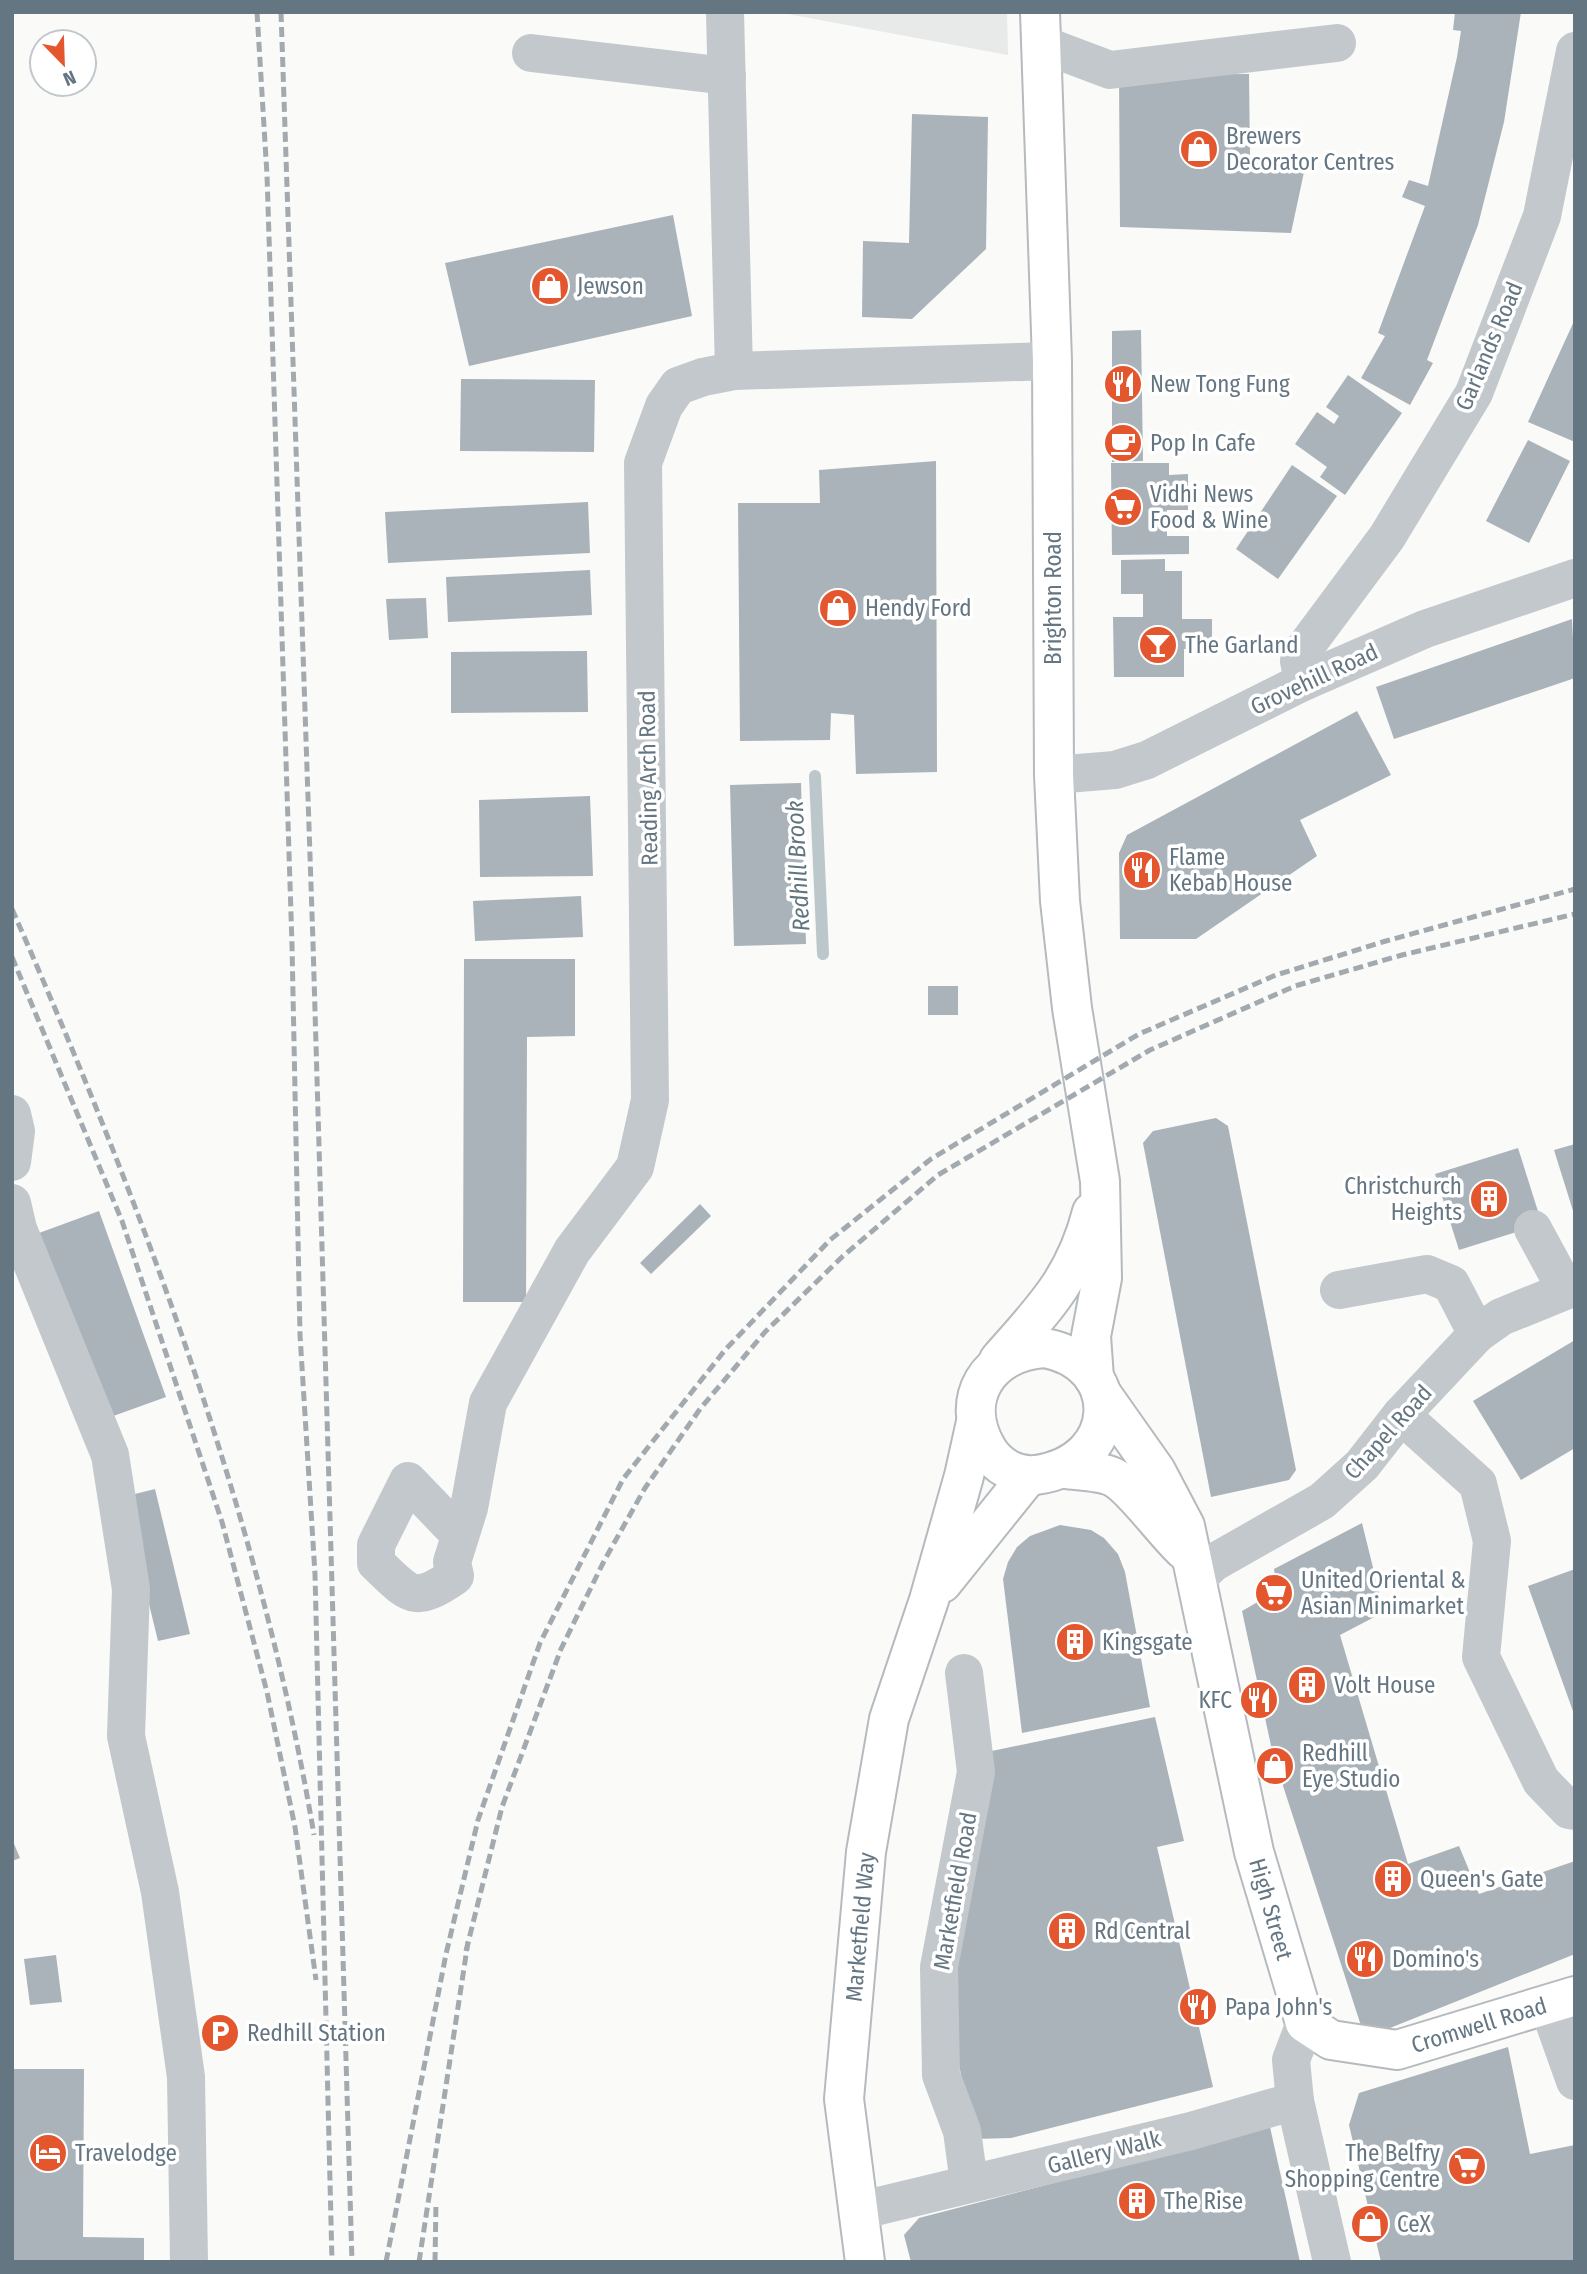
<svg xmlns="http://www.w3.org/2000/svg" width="1587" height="2274" font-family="'Fira Sans Condensed',sans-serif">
<rect width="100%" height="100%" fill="#fafaf8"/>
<path fill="#e8e9e9" d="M 777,12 L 1007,12 L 1008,55 Z"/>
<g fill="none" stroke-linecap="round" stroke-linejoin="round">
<path stroke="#bbc7cb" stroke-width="12" d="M 815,776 L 823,954"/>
</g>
<g fill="#aab3b9">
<path d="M 1455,12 L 1521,12 L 1504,122 L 1478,225 L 1427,360 L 1433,363 L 1410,405 L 1361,378 L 1385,336 L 1378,333 L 1425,206 L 1402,197 L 1409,180 L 1428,186 L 1457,57 L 1461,31 L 1453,30 Z"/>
<path d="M 1249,74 L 1250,156 L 1307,158 L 1291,233 L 1120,227 L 1119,75 Z"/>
<path d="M 912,114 L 988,117 L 986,249 L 912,319 L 862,317 L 863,241 L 909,243 Z"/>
<path d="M 673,215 L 692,316 L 469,366 L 445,263 Z"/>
<path d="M 1575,319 L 1575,442 L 1528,422 Z"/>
<path d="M 1141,330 L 1143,461 L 1112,462 L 1112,331 Z"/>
<path d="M 1348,375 L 1402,413 L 1345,495 L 1320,477 L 1327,467 L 1295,444 L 1317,412 L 1334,424 L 1339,416 L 1326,407 Z"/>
<path d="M 461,379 L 595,380 L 594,452 L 460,451 Z"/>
<path d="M 1528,440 L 1570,461 L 1529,543 L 1486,521 Z"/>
<path d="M 936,461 L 937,772 L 856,774 L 854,715 L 831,713 L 830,740 L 740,741 L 738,503 L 820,503 L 819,470 Z"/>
<path d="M 1111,463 L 1169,463 L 1169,475 L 1188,474 L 1188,510 L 1167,510 L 1167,536 L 1189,536 L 1189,554 L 1112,555 Z"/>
<path d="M 1292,465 L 1337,496 L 1278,579 L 1236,549 Z"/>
<path d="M 588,502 L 590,553 L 388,563 L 385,512 Z"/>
<path d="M 1165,559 L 1165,571 L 1182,571 L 1182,619 L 1212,619 L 1212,649 L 1184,649 L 1184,677 L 1114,677 L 1113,617 L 1143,617 L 1143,594 L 1121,594 L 1121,560 Z"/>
<path d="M 590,570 L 592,615 L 448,622 L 446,577 Z"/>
<path d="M 426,598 L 428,638 L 389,640 L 386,599 Z"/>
<path d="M 1572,619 L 1575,678 L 1394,739 L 1376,687 Z"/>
<path d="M 587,651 L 588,712 L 451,713 L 451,652 Z"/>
<path d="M 1357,711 L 1391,775 L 1300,820 L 1317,856 L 1196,939 L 1120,939 L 1119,853 L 1127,835 Z"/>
<path d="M 801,783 L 806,944 L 734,946 L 730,785 Z"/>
<path d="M 590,796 L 593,876 L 480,877 L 479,800 Z"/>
<path d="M 581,896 L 583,937 L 475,941 L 473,901 Z"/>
<path d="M 464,959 L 575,959 L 575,1036 L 527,1037 L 526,1302 L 463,1302 Z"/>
<rect x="928" y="986" width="30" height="29"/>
<path d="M 1216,1118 L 1228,1126 L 1296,1470 L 1289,1480 L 1211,1497 L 1143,1143 L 1153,1131 Z"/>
<path d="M 1575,1144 L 1575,1214 L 1574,1214 L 1554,1150 Z"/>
<path d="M 1518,1148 L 1542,1224 L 1459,1250 L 1435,1174 Z"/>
<path d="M 700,1204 L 711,1216 L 651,1274 L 640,1263 Z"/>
<path d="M 99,1211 L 166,1397 L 105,1419 L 39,1233 Z"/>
<path d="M 1575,1340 L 1575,1448 L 1521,1480 L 1473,1401 Z"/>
<path d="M 155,1489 L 190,1634 L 158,1641 L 123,1497 Z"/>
<path d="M 1362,1523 L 1384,1612 L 1340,1635 L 1408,1864 L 1459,1846 L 1479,1894 L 1575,1861 L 1575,1954 L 1365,2038 L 1273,1755 L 1242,1611 L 1277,1591 L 1274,1569 Z"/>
<path d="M 1060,1525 L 1091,1530 L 1104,1538 L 1118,1554 L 1125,1572 L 1150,1707 L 1022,1733 L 1003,1579 L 1008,1562 L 1017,1547 L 1030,1536 Z"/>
<path d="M 1575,1569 L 1575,1714 L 1574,1714 L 1528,1586 Z"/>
<path d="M 1155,1717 L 1184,1841 L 1157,1847 L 1213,2087 L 1011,2138 L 974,2139 L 955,2045 L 950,1985 L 987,1752 Z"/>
<path d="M 12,1839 L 20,1858 L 12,1861 Z"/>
<path d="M 56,1955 L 62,2002 L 30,2005 L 24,1959 Z"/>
<path d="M 1508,2047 L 1530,2154 L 1575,2145 L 1575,2262 L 1381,2262 L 1349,2125 L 1359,2093 Z"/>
<path d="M 12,2069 L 84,2069 L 83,2237 L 144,2238 L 144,2262 L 12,2262 Z"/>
<path d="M 1270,2127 L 1300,2262 L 911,2262 L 904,2235 L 919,2218 Z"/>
</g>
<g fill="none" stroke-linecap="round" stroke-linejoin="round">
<defs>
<g id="major">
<path d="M 1040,12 L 1052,361 L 1054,775 L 1060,901 L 1072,1008 L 1100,1181 L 1102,1278 L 1091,1336 L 1094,1378"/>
<path d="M 1044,1348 C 1126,1362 1123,1463 1036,1475 C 1016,1477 997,1466 987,1449 C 958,1399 988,1352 1044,1348 Z"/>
<path d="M 999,1360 C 1043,1310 1075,1279 1092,1212"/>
<path d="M 1101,1393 L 1156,1471 L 1185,1526 L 1254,1852 L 1305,2023 L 1331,2040 L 1397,2050 L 1575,1996"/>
<path d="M 1065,1469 C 1079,1471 1100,1471 1113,1477 C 1132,1486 1165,1533 1185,1551"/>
<path d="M 942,1583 L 1028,1476"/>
<path d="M 865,2262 L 844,2099 L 866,1852 L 889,1719 L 929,1600 L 964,1476 L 976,1422"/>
</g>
</defs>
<use href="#major" stroke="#b5babe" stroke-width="42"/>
<g stroke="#c3c8cc" stroke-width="38">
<path d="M 725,12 L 734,371"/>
<path d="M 1041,44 L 1110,70 L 1337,43"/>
<path d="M 531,53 L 727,76"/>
<path d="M 1303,682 L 1299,661 L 1306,646 L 1387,537 L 1474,393 L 1542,216 L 1575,51"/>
<path d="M 1054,775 L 1115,770 L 1147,760 L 1303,682 L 1425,629 L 1575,578"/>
<path d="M 12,1114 L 16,1131 L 12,1162"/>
<path d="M 12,1203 L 18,1229 L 110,1455 L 131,1589 L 126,1736 L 160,1892 L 186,2077 L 189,2262"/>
<path d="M 1533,1229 L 1566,1290"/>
<path d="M 1339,1290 L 1427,1274 L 1451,1284 L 1477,1334"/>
<path d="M 1401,1415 L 1478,1484 L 1492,1541 L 1481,1657 L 1541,1781 L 1569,1810 L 1575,1811"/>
<path d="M 459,1534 L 408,1481 L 376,1545 L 376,1563 C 410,1595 413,1605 455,1576 L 452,1562 L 469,1508 L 488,1403 L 572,1251 L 635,1167 L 650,1100 L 643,463 L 664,406 L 678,386 L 703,377 L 734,371 L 1052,361"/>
<path d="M 1198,1577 L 1213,1563 L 1322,1501 L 1362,1465 L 1401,1415 L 1477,1334 L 1501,1317 L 1575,1287"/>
<path d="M 964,1673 L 976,1772 L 939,1967 L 941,2075 L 962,2131 L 969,2183"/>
<path d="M 1548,2005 L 1575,2081"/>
<path d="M 1305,2023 L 1291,2060 L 1295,2101 L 1332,2262"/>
<path d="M 858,2211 L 1191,2131 L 1295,2101"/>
</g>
<use href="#major" stroke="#fff" stroke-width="38"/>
<g stroke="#a2aab0" stroke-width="5" stroke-dasharray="10 5" stroke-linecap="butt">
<path d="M 257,12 L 267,175 L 292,945 L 300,1335 L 315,1574 L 332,2262"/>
<path d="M 281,12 L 313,943 L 352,2262"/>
<path d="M 12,909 C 141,1202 261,1519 314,1835"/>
<path d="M 12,957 L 122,1221 L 222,1522 L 267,1692 L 295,1827 L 316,1980"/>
<path d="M 466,1951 L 502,1807 L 561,1649 L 604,1561 L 645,1488 L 700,1409 L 765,1332 L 843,1256 L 938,1175 L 1150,1050 L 1295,986 L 1402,955 L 1575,914"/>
<path d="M 386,2262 L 446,1954 L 478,1820 L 540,1643 L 623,1479 L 725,1350 L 830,1240 L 931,1159 L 1139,1034 L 1276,975 L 1386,941 L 1575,889"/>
<path d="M 419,2262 L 468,1942"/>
<path d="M 435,2262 L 436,2202"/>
</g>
</g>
<defs>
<symbol id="shop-disc" viewBox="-11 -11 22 22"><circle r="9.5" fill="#e4572e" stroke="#fff"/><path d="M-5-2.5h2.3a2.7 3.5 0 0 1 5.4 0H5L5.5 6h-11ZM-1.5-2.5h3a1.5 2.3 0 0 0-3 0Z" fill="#fff"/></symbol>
<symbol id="restaurant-disc" viewBox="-11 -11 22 22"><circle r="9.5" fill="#e4572e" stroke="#fff"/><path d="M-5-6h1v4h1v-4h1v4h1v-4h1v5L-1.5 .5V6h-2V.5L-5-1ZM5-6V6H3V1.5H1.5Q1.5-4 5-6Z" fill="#fff"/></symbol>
<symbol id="cafe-disc" viewBox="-11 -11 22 22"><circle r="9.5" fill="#e4572e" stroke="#fff"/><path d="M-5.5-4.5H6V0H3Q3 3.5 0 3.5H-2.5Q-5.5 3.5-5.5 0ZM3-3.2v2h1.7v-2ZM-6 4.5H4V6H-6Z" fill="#fff"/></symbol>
<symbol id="supermarket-disc" viewBox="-11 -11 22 22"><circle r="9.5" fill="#e4572e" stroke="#fff"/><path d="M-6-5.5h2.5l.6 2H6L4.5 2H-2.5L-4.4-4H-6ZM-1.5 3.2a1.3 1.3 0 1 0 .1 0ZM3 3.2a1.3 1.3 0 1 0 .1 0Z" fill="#fff"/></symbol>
<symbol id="bar-disc" viewBox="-11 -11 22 22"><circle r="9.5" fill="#e4572e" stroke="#fff"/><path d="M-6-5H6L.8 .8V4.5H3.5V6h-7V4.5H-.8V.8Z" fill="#fff"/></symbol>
<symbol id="building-disc" viewBox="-11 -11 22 22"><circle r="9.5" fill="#e4572e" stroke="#fff"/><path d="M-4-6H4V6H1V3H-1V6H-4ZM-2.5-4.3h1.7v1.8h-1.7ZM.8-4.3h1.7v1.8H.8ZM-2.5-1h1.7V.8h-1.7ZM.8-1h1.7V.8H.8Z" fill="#fff"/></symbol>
<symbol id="parking-disc" viewBox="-11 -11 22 22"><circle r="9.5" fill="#e4572e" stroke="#fff"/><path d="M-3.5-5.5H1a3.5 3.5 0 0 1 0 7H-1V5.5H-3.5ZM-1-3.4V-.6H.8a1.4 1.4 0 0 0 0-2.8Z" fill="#fff"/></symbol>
<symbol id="hotel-disc" viewBox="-11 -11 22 22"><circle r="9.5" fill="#e4572e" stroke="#fff"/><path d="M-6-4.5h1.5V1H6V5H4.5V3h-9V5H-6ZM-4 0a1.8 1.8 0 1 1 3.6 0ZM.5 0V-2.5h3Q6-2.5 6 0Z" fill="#fff"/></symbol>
</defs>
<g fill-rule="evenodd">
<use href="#shop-disc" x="1177" y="127" width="44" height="44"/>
<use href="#shop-disc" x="528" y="264" width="44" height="44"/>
<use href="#restaurant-disc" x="1101" y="362" width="44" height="44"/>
<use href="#cafe-disc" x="1101" y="421" width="44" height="44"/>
<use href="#supermarket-disc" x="1101" y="485" width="44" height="44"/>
<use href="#shop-disc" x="816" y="586" width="44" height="44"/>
<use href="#bar-disc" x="1136" y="623" width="44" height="44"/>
<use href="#restaurant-disc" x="1120" y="848" width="44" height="44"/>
<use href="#building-disc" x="1467" y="1177" width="44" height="44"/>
<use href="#supermarket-disc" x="1252" y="1571" width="44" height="44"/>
<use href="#building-disc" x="1053" y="1620" width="44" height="44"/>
<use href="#building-disc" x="1285" y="1663" width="44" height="44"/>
<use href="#restaurant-disc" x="1237" y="1678" width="44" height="44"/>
<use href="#shop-disc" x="1253" y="1744" width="44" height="44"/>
<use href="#building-disc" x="1371" y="1857" width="44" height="44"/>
<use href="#building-disc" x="1045" y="1909" width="44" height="44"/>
<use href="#restaurant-disc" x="1343" y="1937" width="44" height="44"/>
<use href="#restaurant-disc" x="1176" y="1985" width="44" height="44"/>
<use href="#parking-disc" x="198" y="2011" width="44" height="44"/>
<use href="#hotel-disc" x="26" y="2131" width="44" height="44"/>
<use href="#supermarket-disc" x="1445" y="2144" width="44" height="44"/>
<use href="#building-disc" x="1115" y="2179" width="44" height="44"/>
<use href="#shop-disc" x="1348" y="2202" width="44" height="44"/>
</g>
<g text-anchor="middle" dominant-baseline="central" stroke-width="7" stroke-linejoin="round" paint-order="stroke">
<g font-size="23" fill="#657683" stroke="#fff" text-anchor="start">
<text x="1226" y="136">Brewers<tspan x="1226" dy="26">Decorator Centres</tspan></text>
<text x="577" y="286">Jewson</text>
<text x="1150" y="384">New Tong Fung</text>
<text x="1150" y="443">Pop In Cafe</text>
<text x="1150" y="494">Vidhi News<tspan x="1150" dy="26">Food &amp; Wine</tspan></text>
<text x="865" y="608">Hendy Ford</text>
<text x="1185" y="645">The Garland</text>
<text x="1169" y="857">Flame<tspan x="1169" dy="26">Kebab House</tspan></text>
<text x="1462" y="1186" text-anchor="end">Christchurch<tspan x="1462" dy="26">Heights</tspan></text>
<text x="1301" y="1580">United Oriental &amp;<tspan x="1301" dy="26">Asian Minimarket</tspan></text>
<text x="1102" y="1642">Kingsgate</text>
<text x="1334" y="1685">Volt House</text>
<text x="1232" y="1700" text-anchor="end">KFC</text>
<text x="1302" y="1753">Redhill<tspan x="1302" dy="26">Eye Studio</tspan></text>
<text x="1420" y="1879">Queen's Gate</text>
<text x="1094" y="1931">Rd Central</text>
<text x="1392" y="1959">Domino's</text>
<text x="1225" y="2007">Papa John's</text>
<text x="247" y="2033">Redhill Station</text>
<text x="75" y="2153">Travelodge</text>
<text x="1440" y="2153" text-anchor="end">The Belfry<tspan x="1440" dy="26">Shopping Centre</tspan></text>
<text x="1164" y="2201">The Rise</text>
<text x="1397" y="2224">CeX</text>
</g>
<g font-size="23" fill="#657683" stroke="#fff">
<text transform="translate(1489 346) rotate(-67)">Garlands Road</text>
<text transform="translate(1053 598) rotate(-90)">Brighton Road</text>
<text transform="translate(1314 679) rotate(-25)">Grovehill Road</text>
<text transform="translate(648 778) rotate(-91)">Reading Arch Road</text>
<text transform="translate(1388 1432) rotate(-48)">Chapel Road</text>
<text transform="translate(955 1891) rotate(-80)">Marketfield Road</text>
<text transform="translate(1271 1909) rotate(74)">High Street</text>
<text transform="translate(860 1927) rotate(-85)">Marketfield Way</text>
<text transform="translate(1479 2025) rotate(-17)">Cromwell Road</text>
<text transform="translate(1104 2152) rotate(-14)">Gallery Walk</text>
</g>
<g font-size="24" font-style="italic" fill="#60757c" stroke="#fff">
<text transform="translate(798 866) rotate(-93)">Redhill Brook</text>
</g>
</g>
<rect width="1587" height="2274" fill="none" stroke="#657683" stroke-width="28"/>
<g transform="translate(63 63) rotate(157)"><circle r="33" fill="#ffffff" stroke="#c1c8cd" stroke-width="2"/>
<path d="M0-5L12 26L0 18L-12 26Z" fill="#e4572e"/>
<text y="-10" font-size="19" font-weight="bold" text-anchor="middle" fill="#657683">N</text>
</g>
</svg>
